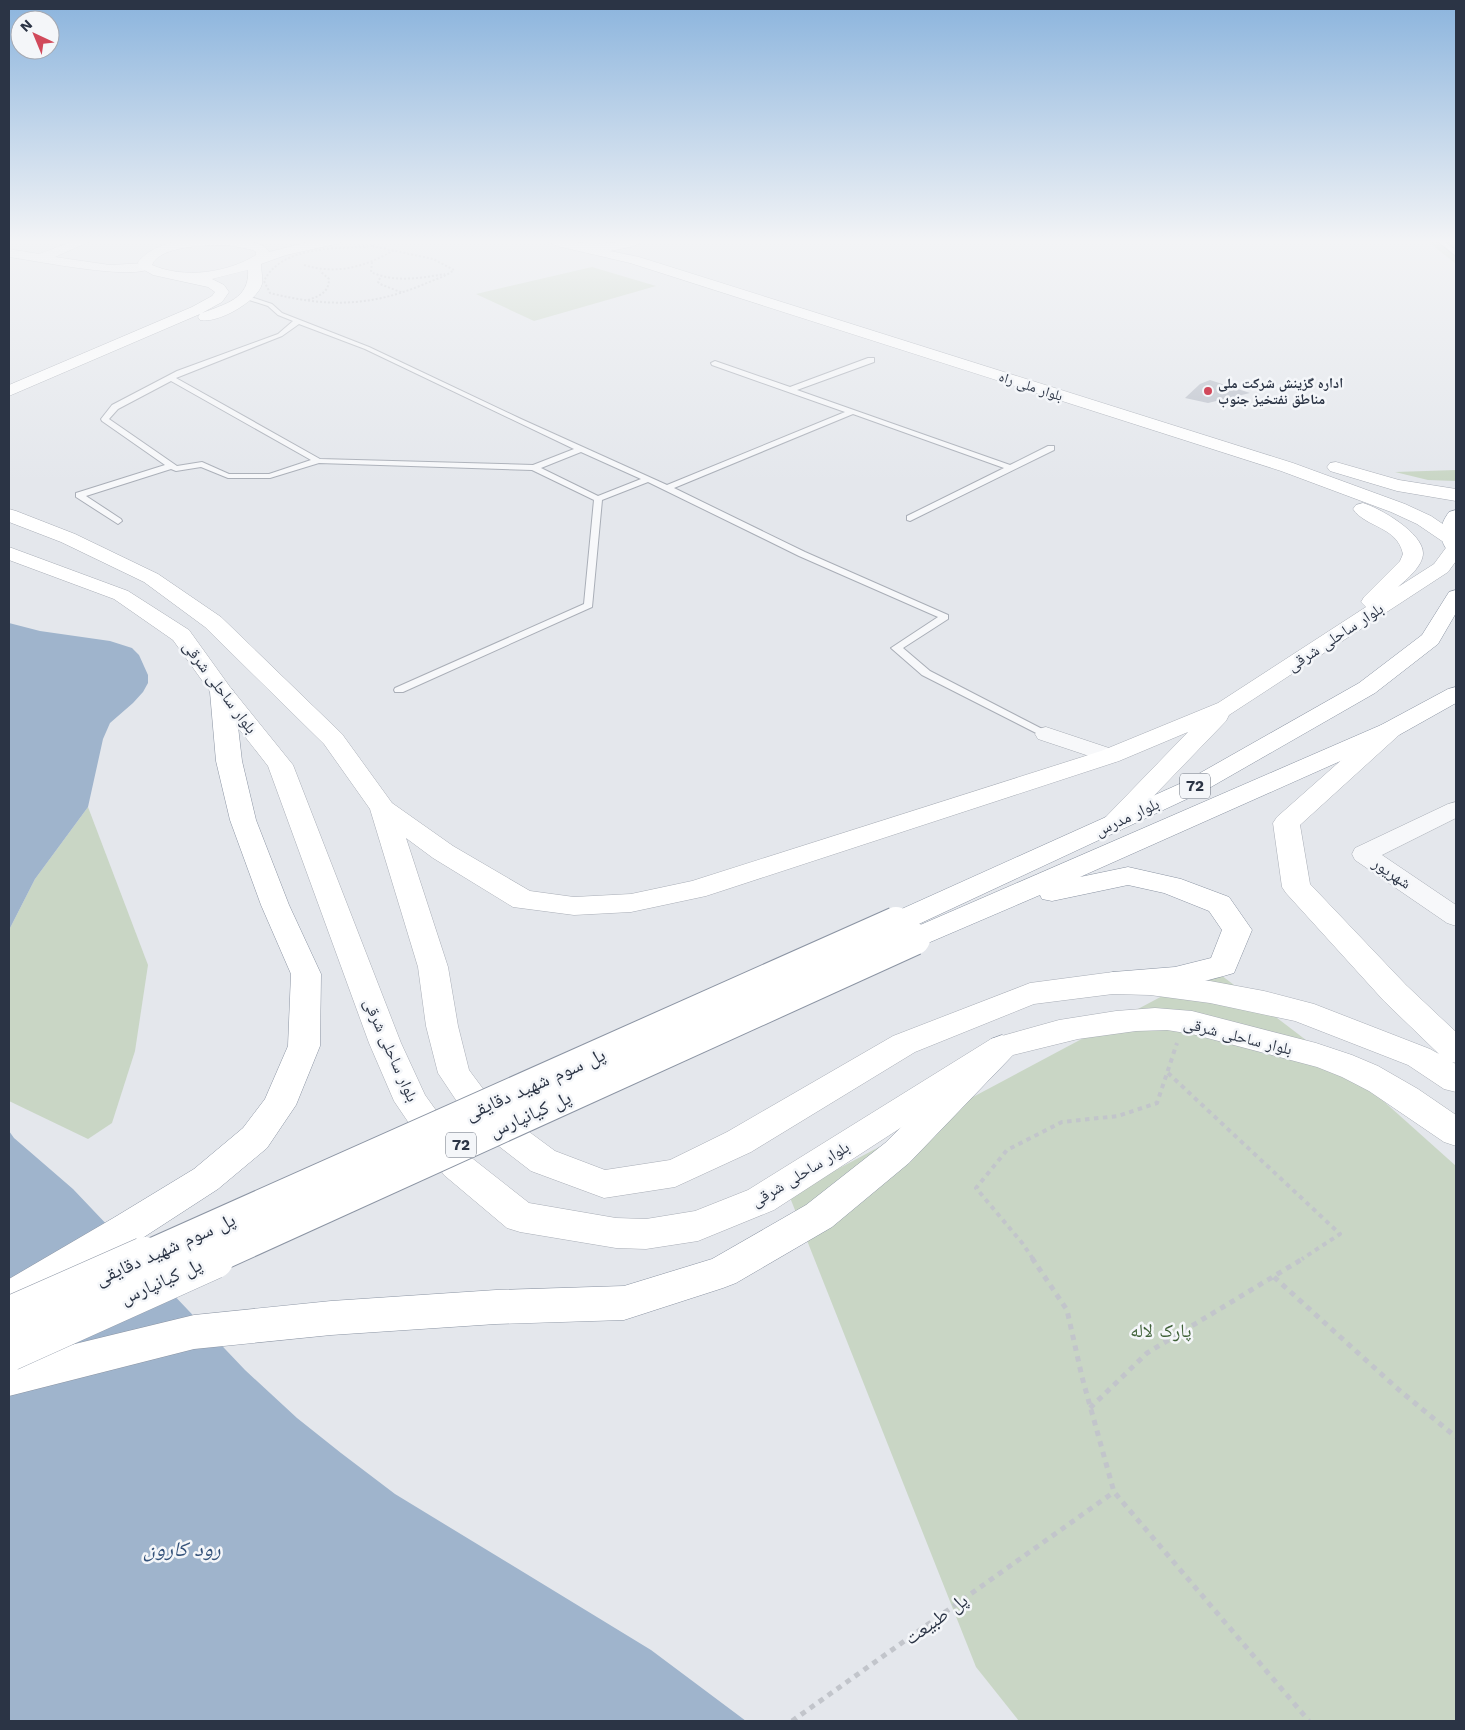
<svg xmlns="http://www.w3.org/2000/svg" width="1465" height="1730" font-family="'Work Sans','Noto Naskh Arabic',sans-serif">
<rect width="100%" height="100%" fill="#e4e7ec"/>
<g fill="#c9d6c5">
<path d="M 1426,240 L 1456,240 L 1456,264 Z"/>
<path d="M 592,267 L 656,286 L 534,321 L 476,294 Z"/>
<path d="M 1456,470 L 1456,481 L 1428,480 L 1395,472 Z"/>
<path d="M 88,807 L 148,965 L 135,1051 L 112,1123 L 88,1139 L 9,1101 L 9,930 L 35,879 Z"/>
<path d="M 1213,969 L 1370,1089 L 1456,1166 L 1456,1721 L 1019,1721 L 976,1667 L 789,1195 Z"/>
</g>
<g fill="#9fb4cc">
<path d="M 9,623 L 40,631 L 110,641 L 132,648 L 139,655 L 148,675 L 148,683 L 143,692 L 133,703 L 110,723 L 103,739 L 88,807 L 35,879 L 9,930 Z"/>
<path d="M 9,1131 L 14,1138 L 73,1189 L 245,1370 L 297,1418 L 341,1453 L 395,1494 L 651,1650 L 746,1721 L 9,1721 Z"/>
</g>
<path fill="#bbc0ca" d="M 1210,380 L 1250,393 L 1208,403 L 1185,398 L 1200,384 Z"/>
<g fill="none" stroke-linecap="round" stroke-linejoin="round">
<defs>
<g id="lane">
<path d="M 1436,240 L 1443,240 L 1456,251 L 1456,256 Z"/>
<path d="M 245,295 L 272,304 L 282,313 L 369,347 L 521,419 L 667,485 L 845,412 L 712,365 L 711,363 L 715,361 L 790,387 L 868,358 L 874,358 L 874,362 L 797,390 L 1010,465 L 1048,446 L 1054,446 L 1054,450 L 910,521 L 907,520 L 907,516 L 1004,468 L 853,414 L 674,488 L 805,552 L 948,615 L 948,619 L 903,648 L 930,671 L 1052,734 L 1046,737 L 1042,736 L 922,675 L 891,648 L 938,617 L 799,556 L 648,482 L 602,500 L 592,607 L 403,692 L 395,692 L 394,690 L 395,688 L 584,604 L 594,500 L 532,470 L 319,463 L 270,478 L 228,478 L 201,467 L 176,471 L 171,469 L 86,496 L 121,519 L 122,521 L 118,524 L 76,497 L 76,493 L 165,465 L 102,421 L 101,419 L 112,405 L 177,371 L 278,334 L 293,321 L 278,315 L 268,306 L 243,298 L 243,296 ZM 299,324 L 365,349 L 574,449 L 533,465 L 320,459 L 176,378 L 282,336 ZM 171,381 L 311,460 L 269,474 L 229,474 L 202,462 L 177,466 L 109,419 L 118,409 ZM 581,452 L 641,479 L 598,496 L 541,468 Z"/>
</g>
<g id="street">
<path d="M 76,240 L 93,240 L 55,257 L 110,265 L 146,263 L 152,267 C 138,282 32,260 9,257 L 9,249 L 39,254 Z"/>
<path d="M 1046,727 L 1118,751 L 1121,756 L 1118,761 L 1110,763 L 1038,739 L 1035,734 L 1038,729 Z"/>
<path d="M 1456,802 L 1456,818 L 1382,855 L 1456,905 L 1456,926 L 1447,923 L 1355,860 L 1352,854 L 1355,848 L 1448,804 Z"/>
</g>
<g id="secondary">
<path d="M 182,240 C 200,240 262,235 269,252 L 316,240 L 341,240 L 340,243 L 286,255 L 261,264 C 261,270 263,278 262,284 C 257,302 217,324 200,320 L 198,317 L 200,314 L 9,396 L 9,385 L 192,307 L 212,296 L 215,292 L 208,287 L 153,275 L 139,267 L 138,262 C 149,248 166,244 182,240 ZM 228,245 L 253,250 L 256,252 L 256,255 C 227,273 184,279 152,265 C 160,245 209,245 228,245 ZM 248,270 C 250,299 225,304 202,313 L 222,302 L 229,292 L 224,285 L 212,279 Z"/>
<path d="M 545,240 L 596,244 L 646,240 L 634,246 L 610,251 L 639,257 L 1293,463 L 1405,504 L 1431,516 L 1456,533 L 1456,541 L 1449,543 L 1442,541 L 1417,524 L 1391,512 L 1281,471 L 630,263 L 557,246 Z"/>
<path d="M 1336,462 L 1399,480 L 1456,489 L 1456,501 L 1397,491 L 1330,471 L 1327,467 L 1330,463 Z"/>
<path d="M 1363,503 C 1380,508 1423,533 1423,553 C 1423,566 1407,579 1398,587 L 1434,564 L 1448,545 L 1456,543 L 1456,561 L 1448,572 L 1229,715 L 1226,721 L 1121,830 L 1112,832 L 1103,830 L 1099,824 L 1188,732 L 1119,761 L 706,896 L 631,912 L 574,915 L 513,907 L 433,858 L 406,838 L 448,967 L 458,1026 L 469,1070 L 498,1109 L 555,1151 L 605,1170 L 670,1160 L 727,1132 L 893,1036 L 1030,983 L 1113,972 L 1150,973 L 1210,981 L 1264,991 L 1314,1004 L 1430,1049 L 1439,1054 L 1384,1001 L 1286,893 L 1282,887 L 1273,823 L 1277,817 L 1381,725 L 1390,723 L 1399,725 L 1402,730 L 1399,735 L 1300,825 L 1310,884 L 1406,985 L 1456,1032 L 1456,1063 L 1452,1062 L 1456,1064 L 1456,1092 L 1444,1089 L 1408,1065 L 1295,1021 L 1210,1003 L 1150,995 L 1113,994 L 1034,1004 L 915,1052 L 751,1152 L 675,1187 L 604,1198 L 531,1171 L 474,1127 L 438,1073 L 426,1026 L 418,967 L 370,809 L 324,744 L 205,627 L 144,582 L 61,542 L 9,522 L 9,509 L 16,511 L 75,534 L 158,574 L 221,617 L 342,734 L 392,803 L 453,846 L 530,891 L 574,897 L 631,894 L 692,881 L 1101,751 L 1218,703 L 1366,607 L 1361,602 L 1364,597 L 1400,561 L 1403,554 C 1397,526 1366,528 1353,509 L 1356,505 Z"/>
<path d="M 9,547 L 128,591 L 189,630 L 230,687 L 293,765 L 401,1043 L 425,1095 L 468,1155 L 529,1203 L 616,1218 L 646,1219 L 695,1211 L 748,1190 L 991,1039 L 1059,1020 L 1116,1011 L 1155,1008 L 1192,1011 L 1316,1043 L 1352,1055 L 1378,1066 L 1418,1089 L 1456,1115 L 1456,1146 L 1444,1142 L 1369,1091 L 1342,1077 L 1317,1067 L 1192,1034 L 1167,1030 L 1136,1031 L 1078,1039 L 1013,1055 L 774,1210 L 698,1241 L 646,1249 L 616,1248 L 520,1232 L 507,1228 L 444,1175 L 394,1101 L 369,1043 L 268,766 L 214,697 L 173,640 L 114,599 L 9,560 Z"/>
</g>
<g id="highway">
<path d="M 1456,510 L 1456,555 L 1449,553 C 1438,538 1438,527 1449,512 Z"/>
<path d="M 1456,590 L 1456,613 L 1438,644 L 1375,693 L 1204,791 L 906,930 L 896,933 L 886,930 L 882,923 L 886,916 L 1186,781 L 1359,683 L 1422,635 L 1449,592 Z"/>
<path d="M 222,685 L 230,687 L 234,692 L 242,761 L 256,820 L 289,905 L 321,974 L 320,1046 L 296,1105 L 267,1148 L 218,1189 L 141,1239 L 22,1310 L 9,1315 L 9,1279 L 115,1217 L 194,1169 L 243,1128 L 265,1099 L 288,1046 L 291,974 L 261,905 L 230,820 L 216,761 L 210,692 L 214,687 Z"/>
<path d="M 1456,687 L 1456,703 L 1399,735 L 1080,877 L 1128,867 L 1181,879 L 1229,897 L 1252,930 L 1234,973 C 1200,983 1135,1000 1102,991 L 1098,983 L 1102,975 L 1113,972 L 1175,967 L 1211,958 L 1222,930 L 1209,911 L 1164,893 L 1128,885 L 1052,901 L 1042,899 L 1040,895 L 914,949 L 904,946 L 899,939 L 904,932 L 1381,725 L 1448,689 Z"/>
<path d="M 1002,1035 L 1013,1039 L 1018,1047 L 1013,1055 L 909,1163 L 832,1227 L 736,1283 L 723,1288 L 624,1320 L 496,1324 L 331,1335 L 194,1349 L 9,1396 L 9,1360 L 194,1315 L 331,1301 L 496,1290 L 624,1286 L 712,1259 L 806,1205 L 885,1143 L 991,1039 Z"/>
</g>
</defs>
<use href="#lane" stroke="#a9aeb7" stroke-width="2"/>
<use href="#street" stroke="#a9aeb7" stroke-width="1"/>
<use href="#secondary" stroke="#a9aeb7" stroke-width="1"/>
<use href="#highway" stroke="#8b94a3" stroke-width="1"/>
<g stroke="#c2c5cb" stroke-width="2" stroke-dasharray="2 2" stroke-linecap="butt">
<path d="M 372,246 L 433,259 L 454,270 C 445,277 433,280 422,285 C 369,307 326,307 270,293 L 264,281 C 282,245 337,249 372,246 Z"/>
<path d="M 372,262 L 371,272 C 395,283 420,278 445,274"/>
<path d="M 304,265 C 337,275 365,267 394,250"/>
<path d="M 380,278 L 378,282 L 380,284 L 403,293"/>
<path d="M 308,300 C 320,296 329,292 329,279 L 320,271"/>
</g>
<g stroke="#c2c5cb" stroke-width="4" stroke-dasharray="4.5 4.5" stroke-linecap="butt">
<path d="M 1168,1073 L 1340,1234 L 1302,1259"/>
<path d="M 1033,1259 L 1023,1244 L 976,1188 L 1007,1150 L 1062,1122 L 1118,1116 L 1157,1103 L 1177,1043"/>
</g>
<g stroke="#c2c5cb" stroke-width="5" stroke-dasharray="5.5 5.5" stroke-linecap="butt">
<path d="M 1032,1258 L 1067,1310 L 1082,1377 L 1114,1492 L 1309,1721"/>
<path d="M 1274,1277 L 1399,1390 L 1456,1437"/>
<path d="M 1090,1408 L 1147,1353 L 1304,1258"/>
<path d="M 792,1721 L 1114,1492"/>
</g>
<use href="#lane" fill="#f7f8fa" fill-rule="evenodd"/>
<use href="#street" fill="#f7f8fa" fill-rule="evenodd"/>
<use href="#secondary" fill="#fff" fill-rule="evenodd"/>
<use href="#highway" fill="#fff" fill-rule="evenodd"/>
<defs>
<g id="highway-bridge-far1">
<path d="M 142,1259 L 896,923"/>
<path d="M 210,1259 L 914,939"/>
</g>
<g id="highway-bridge">
<path d="M 9,1318 L 145,1258"/>
<path d="M 9,1350 L 213,1258"/>
</g>
</defs>
<use href="#highway-bridge-far1" stroke="#8b94a3" stroke-width="34" stroke-linecap="butt"/>
<use href="#highway-bridge" stroke="#8b94a3" stroke-width="43" stroke-linecap="butt"/>
<use href="#highway-bridge-far1" stroke="#fff" stroke-width="32"/>
<use href="#highway-bridge" stroke="#fff" stroke-width="42"/>
</g>
<linearGradient id="sky" x2="0" y2="1"><stop stop-color="#8bb4dd"/><stop offset="0.5" stop-color="#f3f4f6"/><stop offset="1" stop-color="#f3f4f6" stop-opacity="0"/></linearGradient>
<rect width="1465" height="483" fill="url(#sky)"/>
<circle fill="#d1495b" stroke="#f4f6f9" stroke-width="2" cx="1208" cy="391" r="5"/>
<g text-anchor="middle" dominant-baseline="central" stroke-width="5" stroke-linejoin="round" paint-order="stroke">
<g font-size="14" font-weight="bold" fill="#2b3445" stroke="#f4f6f9" text-anchor="start">
<text x="1218" y="383">اداره گزینش شرکت ملی<tspan x="1218" dy="16">مناطق نفتخیز جنوب</tspan></text>
</g>
<g font-size="14" fill="#2b3445" stroke="#f4f6f9">
<text transform="translate(1031 386) rotate(18)">بلوار ملی راه</text>
</g>
<g fill="#f4f6f9" stroke="#676e7b" stroke-width="1">
<rect x="1180" y="773.5" width="30" height="25" rx="4"/>
<rect x="446" y="1132.5" width="30" height="25" rx="4"/>
</g>
<g font-size="15" font-weight="bold" fill="#2b3445">
<text x="1195" y="786">72</text>
<text x="461" y="1145">72</text>
</g>
<g font-size="16" fill="#2b3445" stroke="#f4f6f9">
<text transform="translate(1335 637) rotate(-33)">بلوار ساحلی شرقی</text>
<text transform="translate(220 687) rotate(53)">بلوار ساحلی شرقی</text>
<text transform="translate(1127 817) rotate(-25)">بلوار مدرس</text>
<text transform="translate(1392 873) rotate(34)">شهریور</text>
<text transform="translate(1238 1036) rotate(14)">بلوار ساحلی شرقی</text>
<text transform="translate(391 1050) rotate(66)">بلوار ساحلی شرقی</text>
<text transform="translate(800 1174) rotate(-31)">بلوار ساحلی شرقی</text>
</g>
<g font-size="19" fill="#2b3445" stroke="#f4f6f9">
<text transform="translate(535 1084) rotate(-24)">پل سوم شهید دقایقی</text>
<text transform="translate(530 1114) rotate(-24)">پل کیانپارس</text>
<text transform="translate(165 1249) rotate(-24)">پل سوم شهید دقایقی</text>
<text transform="translate(161 1281) rotate(-24)">پل کیانپارس</text>
<text transform="translate(936 1619) rotate(-36)">پل طبیعت</text>
</g>
<g font-size="19" fill="#3f6138" stroke="#f4f6f9">
<text x="1161" y="1330">پارک لاله</text>
</g>
<g font-size="21" font-style="italic" fill="#34527a" stroke="#f4f6f9">
<text x="182" y="1548">رود کارون</text>
</g>
</g>
<rect width="1465" height="1730" fill="none" stroke="#2b3445" stroke-width="20"/>
<g transform="translate(35 35) rotate(316)"><circle r="24" fill="#f4f6f9" stroke="#a4a8b1"/>
<path d="M0-4L9 19L0 12L-9 19Z" fill="#d1495b"/>
<text y="-8" font-size="14" font-weight="bold" text-anchor="middle" fill="#2b3445">N</text>
</g>
</svg>
